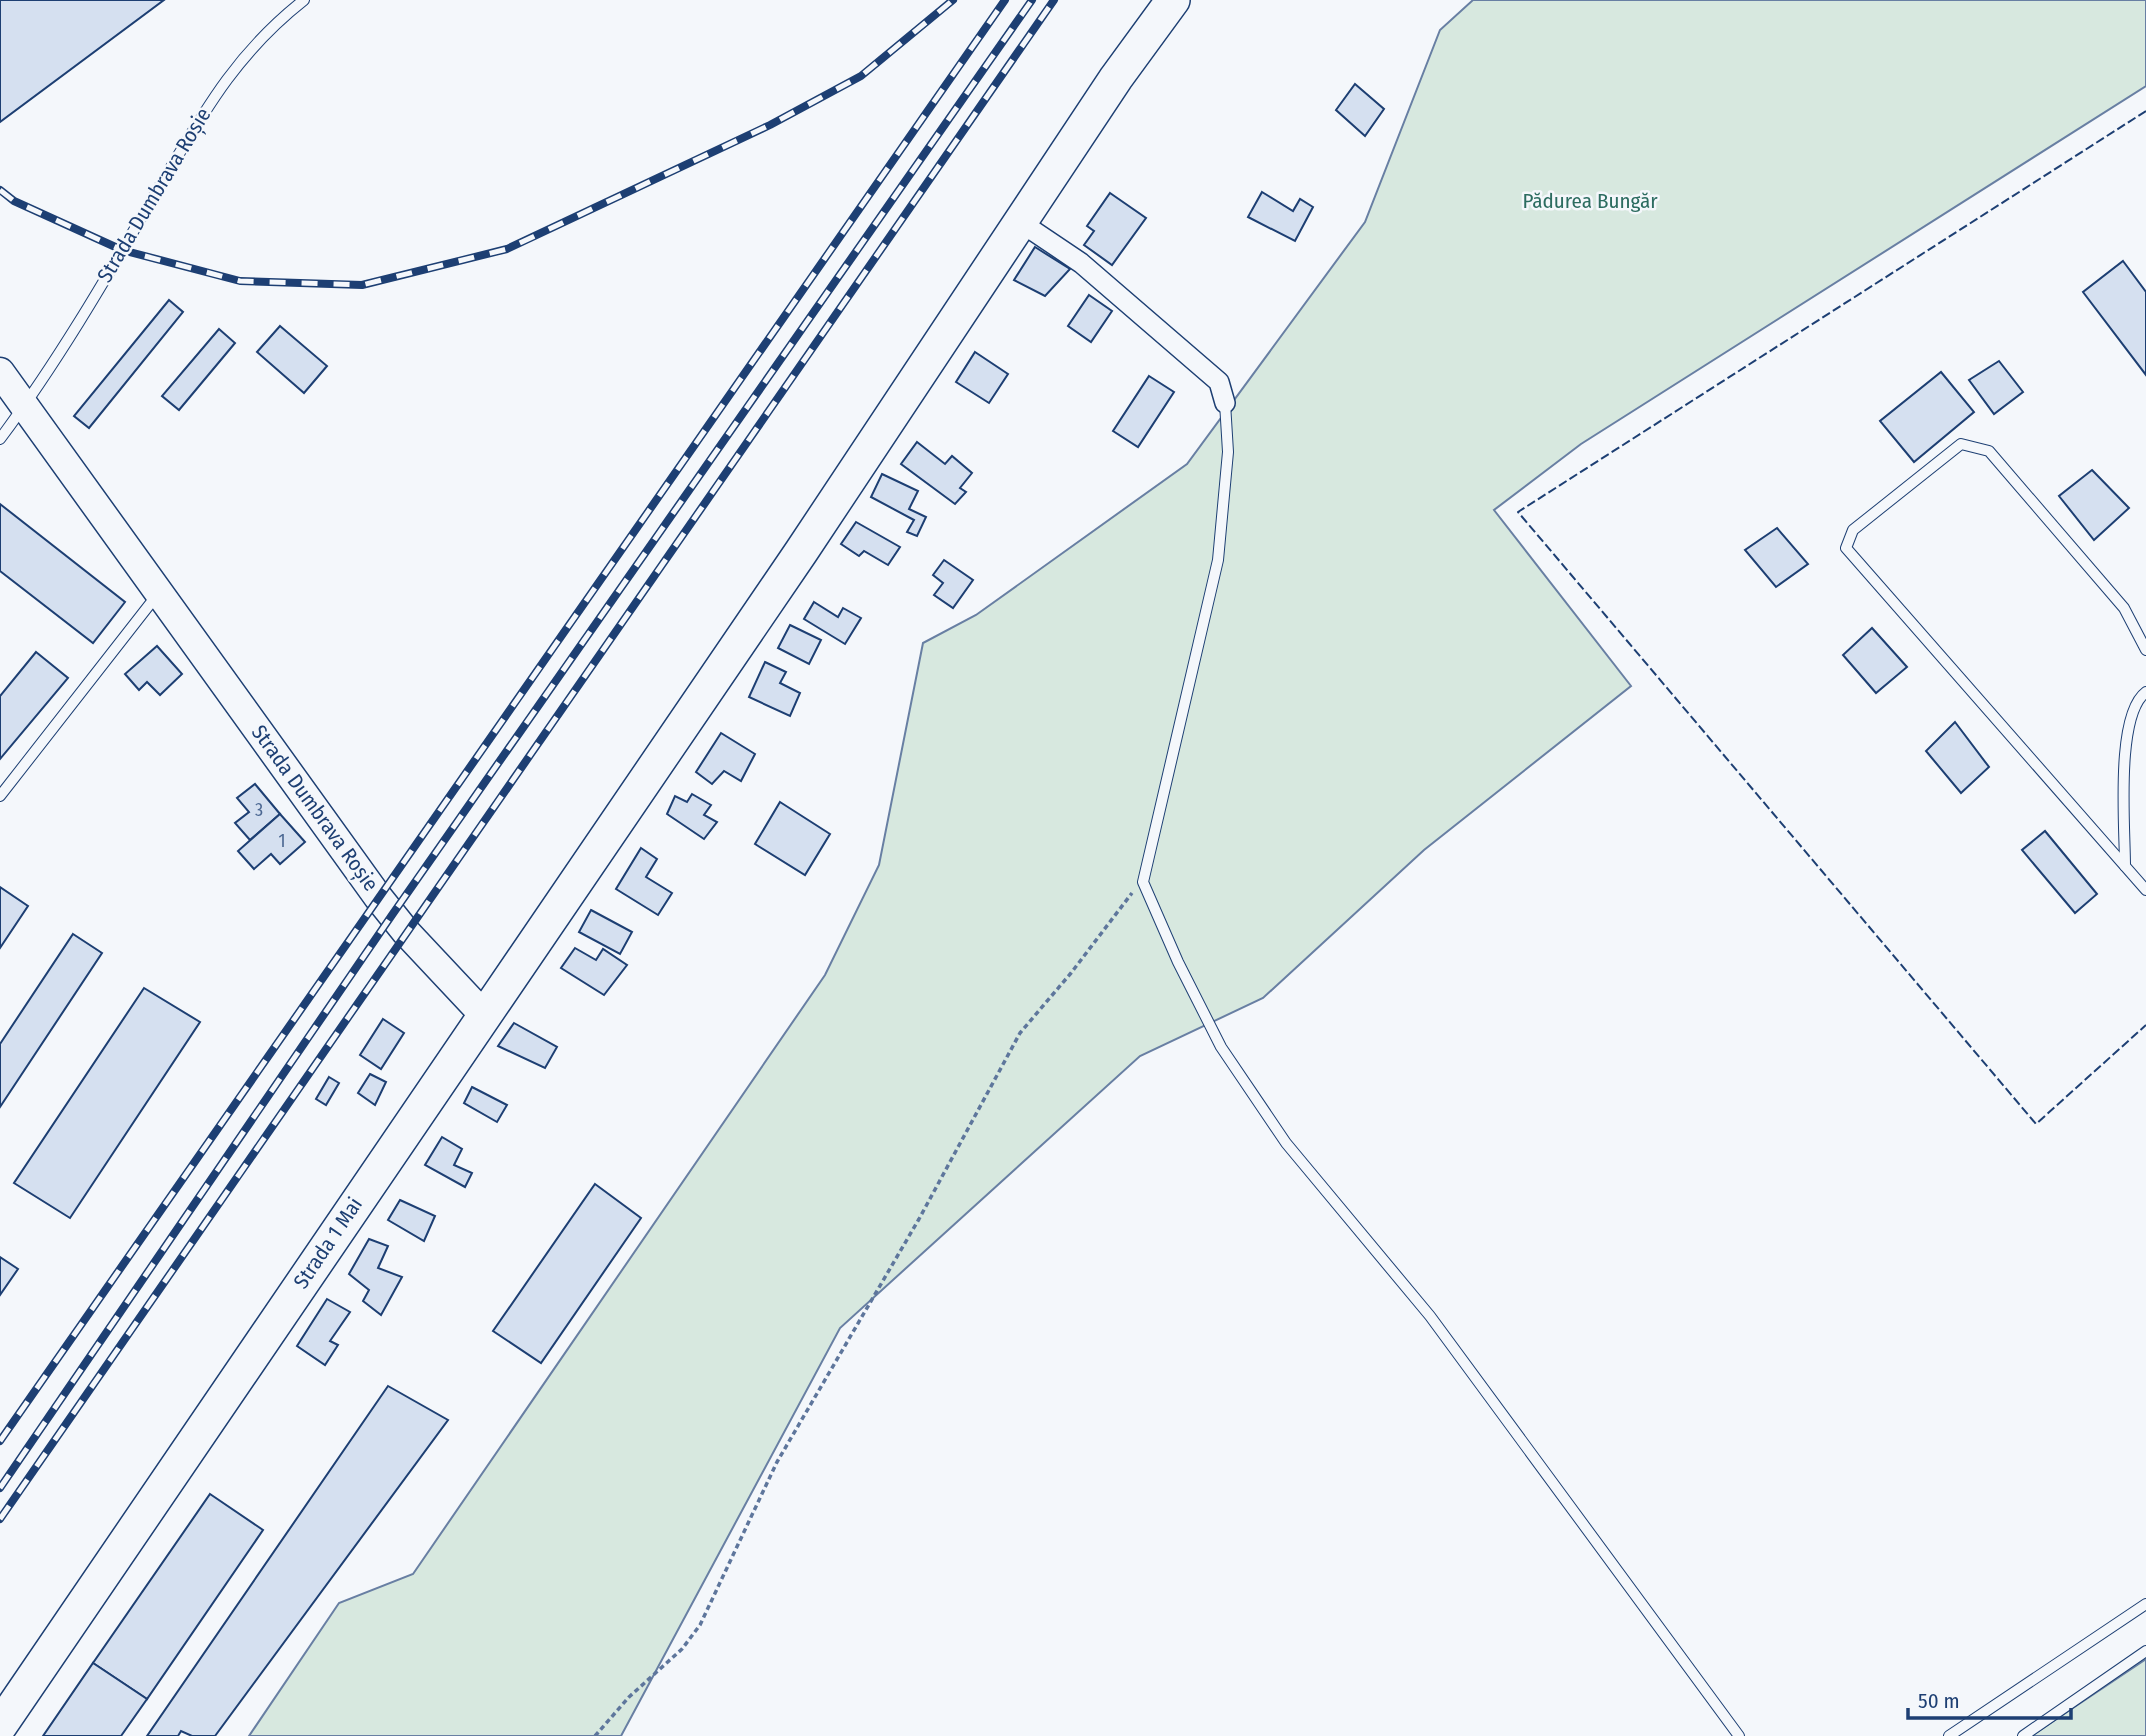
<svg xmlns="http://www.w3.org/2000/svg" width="2146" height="1736" font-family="'Fira Sans Condensed',sans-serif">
<rect width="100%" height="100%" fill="#f4f7fb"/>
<g fill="#d7e8df" stroke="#687fa3" stroke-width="2">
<path d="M 1473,0 L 2146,0 L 2146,86 L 1581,444 L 1494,510 L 1631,686 L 1424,850 L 1263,998 L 1140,1056 L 840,1328 L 621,1736 L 249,1736 L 339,1603 L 413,1574 L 825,975 L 879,865 L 923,643 L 976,615 L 1187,464 L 1365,222 L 1440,30 Z"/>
<path d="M 2146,1659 L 2146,1736 L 2031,1736 Z"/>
</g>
<g fill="#d5e0f0" stroke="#1d3f73" stroke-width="2">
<path d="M 0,0 L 164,0 L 0,122 Z"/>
<path d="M 1355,84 L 1384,109 L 1365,136 L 1336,110 Z"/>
<path d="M 1262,192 L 1293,211 L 1300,199 L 1313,207 L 1295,241 L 1248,217 Z"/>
<path d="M 1110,193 L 1146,218 L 1112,265 L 1084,245 L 1094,231 L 1087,226 Z"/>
<path d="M 1035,247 L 1070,269 L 1045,296 L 1014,280 Z"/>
<path d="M 2123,261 L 2146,292 L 2146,375 L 2083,292 Z"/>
<path d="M 1089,295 L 1112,311 L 1091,342 L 1068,326 Z"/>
<path d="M 169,300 L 183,312 L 89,428 L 74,416 Z"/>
<path d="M 280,326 L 327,366 L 304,393 L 257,352 Z"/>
<path d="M 219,329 L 235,343 L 179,410 L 162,396 Z"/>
<path d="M 975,352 L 1008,374 L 989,403 L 956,382 Z"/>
<path d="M 1999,361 L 2023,392 L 1994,414 L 1969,380 Z"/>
<path d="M 1941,372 L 1974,412 L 1914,462 L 1880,421 Z"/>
<path d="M 1149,376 L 1174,392 L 1138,447 L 1113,431 Z"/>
<path d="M 917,442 L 945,464 L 952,456 L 972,473 L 960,488 L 966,492 L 955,504 L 901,464 Z"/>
<path d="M 2092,470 L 2129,508 L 2094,540 L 2059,496 Z"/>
<path d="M 882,474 L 918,491 L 909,509 L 926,517 L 917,536 L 907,532 L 914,520 L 871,497 Z"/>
<path d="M 0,504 L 125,602 L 93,643 L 0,571 Z"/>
<path d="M 856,522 L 900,547 L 888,565 L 864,551 L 859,556 L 841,544 Z"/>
<path d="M 1777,528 L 1808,564 L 1776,587 L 1745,550 Z"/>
<path d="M 944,560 L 973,580 L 953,608 L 934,595 L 943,583 L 933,575 Z"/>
<path d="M 814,602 L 838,617 L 843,608 L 861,618 L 845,644 L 804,619 Z"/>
<path d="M 790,625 L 821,640 L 809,664 L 778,648 Z"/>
<path d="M 1872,628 L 1907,667 L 1876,693 L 1843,655 Z"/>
<path d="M 157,646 L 182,674 L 160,695 L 147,682 L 139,690 L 125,674 Z"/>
<path d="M 36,652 L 68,678 L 0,759 L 0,696 Z"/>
<path d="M 765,662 L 786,672 L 780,683 L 800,693 L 790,716 L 749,697 Z"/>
<path d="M 1955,722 L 1989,767 L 1961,793 L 1926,751 Z"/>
<path d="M 721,733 L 755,754 L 741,781 L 724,771 L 712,784 L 696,772 Z"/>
<path d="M 255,784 L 280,814 L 250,840 L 235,823 L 249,812 L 237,798 Z"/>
<path d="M 692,794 L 711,805 L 704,815 L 717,822 L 704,839 L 667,814 L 675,796 L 687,802 Z"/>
<path d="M 780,802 L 830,834 L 805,875 L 755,844 Z"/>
<path d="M 280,814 L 305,842 L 280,864 L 271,854 L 254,869 L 238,851 Z"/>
<path d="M 2045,831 L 2097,894 L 2075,913 L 2022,850 Z"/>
<path d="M 641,848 L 657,859 L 646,877 L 672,893 L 658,915 L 616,889 Z"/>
<path d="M 0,887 L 28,906 L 0,948 Z"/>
<path d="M 591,910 L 632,932 L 620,954 L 579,932 Z"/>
<path d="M 73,934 L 102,953 L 0,1107 L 0,1044 Z"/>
<path d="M 575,948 L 596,960 L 603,949 L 627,965 L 604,995 L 561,968 Z"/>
<path d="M 144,988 L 200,1022 L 70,1218 L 14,1183 Z"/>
<path d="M 383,1019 L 404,1033 L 381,1069 L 360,1055 Z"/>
<path d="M 514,1023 L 557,1047 L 545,1068 L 498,1046 Z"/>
<path d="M 370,1074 L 386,1082 L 375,1105 L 358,1093 Z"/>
<path d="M 329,1077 L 339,1083 L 326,1105 L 316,1099 Z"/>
<path d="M 472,1087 L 507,1105 L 497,1122 L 464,1103 Z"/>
<path d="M 442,1137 L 462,1149 L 454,1165 L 472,1173 L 465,1187 L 425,1165 Z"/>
<path d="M 595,1184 L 641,1218 L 541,1363 L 493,1331 Z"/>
<path d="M 400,1200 L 435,1216 L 424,1241 L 388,1220 Z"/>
<path d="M 369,1239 L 388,1246 L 378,1268 L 402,1277 L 381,1315 L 363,1301 L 369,1290 L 349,1274 Z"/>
<path d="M 0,1257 L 18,1269 L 0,1295 Z"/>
<path d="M 327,1299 L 350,1312 L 330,1341 L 338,1345 L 325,1365 L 297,1346 Z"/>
<path d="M 388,1386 L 448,1420 L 215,1736 L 192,1736 L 181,1731 L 178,1736 L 147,1736 Z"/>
<path d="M 210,1494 L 263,1530 L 147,1699 L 93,1663 Z"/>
<path d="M 93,1663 L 147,1699 L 121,1736 L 43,1736 Z"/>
</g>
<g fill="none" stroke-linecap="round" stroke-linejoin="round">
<defs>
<g id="service">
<path d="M 1225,403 L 1228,452 L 1218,560 L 1143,882 L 1178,962 L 1221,1047 L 1286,1143 L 1430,1316 L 1739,1736"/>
<path d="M 0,439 C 56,364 104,282 151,201 C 198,123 230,58 304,0"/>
<path d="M 2146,650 L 2124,608 L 1989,451 L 1961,444 L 1853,530 L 1846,548 L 2146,890"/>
<path d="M 0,796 L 157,595"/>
<path d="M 2125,866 C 2125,827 2115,715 2146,692"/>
<path d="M 1949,1736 L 2146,1604"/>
<path d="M 2023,1736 L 2146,1651"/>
</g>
<path id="minor" d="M 1020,222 L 1081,263 L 1219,382 L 1225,403"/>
<path id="secondary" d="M 0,372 L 378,897 L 406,932 L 483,1014"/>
<path id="trunk" d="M 0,1726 L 801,552 L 1116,78 L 1173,0"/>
</defs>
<use href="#service" stroke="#1d3f73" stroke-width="12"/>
<use href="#minor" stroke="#1d3f73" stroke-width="22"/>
<use href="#secondary" stroke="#1d3f73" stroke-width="31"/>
<use href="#trunk" stroke="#1d3f73" stroke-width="36"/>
<path stroke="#5e769c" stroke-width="3.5" stroke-dasharray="5 3.5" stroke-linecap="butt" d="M 595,1736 L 629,1697 L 682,1649 L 700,1625 L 777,1462 L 919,1219 L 1020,1033 L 1071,973 L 1132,893"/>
<use href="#service" stroke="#f4f7fb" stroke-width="10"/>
<use href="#minor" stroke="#f4f7fb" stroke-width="19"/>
<use href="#secondary" stroke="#f4f7fb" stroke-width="28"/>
<use href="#trunk" stroke="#f4f7fb" stroke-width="33"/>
<defs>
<g id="rail">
<path d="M 0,190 L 14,201 L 122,250 L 240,281 L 362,285 L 507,249 L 770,125 L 861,76 L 953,0"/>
<path d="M 0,1441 L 1005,0"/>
<path d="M 0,1488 L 392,915 L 1032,0"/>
<path d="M 0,1519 L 1054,0"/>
</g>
</defs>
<use href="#rail" stroke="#1d3f73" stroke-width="8"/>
<use href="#rail" stroke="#f4f7fb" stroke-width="5" stroke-dasharray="16" stroke-linecap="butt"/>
<path stroke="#1d3f73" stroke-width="2" stroke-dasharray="9 3.5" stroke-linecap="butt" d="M 2146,111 L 1518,512 L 2036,1124 L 2146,1025"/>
</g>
<g text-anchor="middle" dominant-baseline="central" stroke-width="5" stroke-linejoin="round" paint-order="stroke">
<g font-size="18" fill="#4b6792">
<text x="259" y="810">3</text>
<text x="282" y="841">1</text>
</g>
<g font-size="21" fill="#1d3f73" stroke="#f4f7fb">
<text transform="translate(154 195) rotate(-59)">Strada Dumbrava Roșie</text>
<text transform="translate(315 808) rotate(54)">Strada Dumbrava Roșie</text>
<text transform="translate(328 1243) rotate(-56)">Strada 1 Mai</text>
</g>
<g font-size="21" fill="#2c6c60" stroke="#f4f7fb">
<text x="1590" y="201">Pădurea Bungăr</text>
</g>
</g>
<path d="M1908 1708v10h163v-10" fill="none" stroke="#1d3f73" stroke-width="3.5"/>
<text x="1918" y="1708" font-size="21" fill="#1d3f73" stroke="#f4f7fb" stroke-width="5" paint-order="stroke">50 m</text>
</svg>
